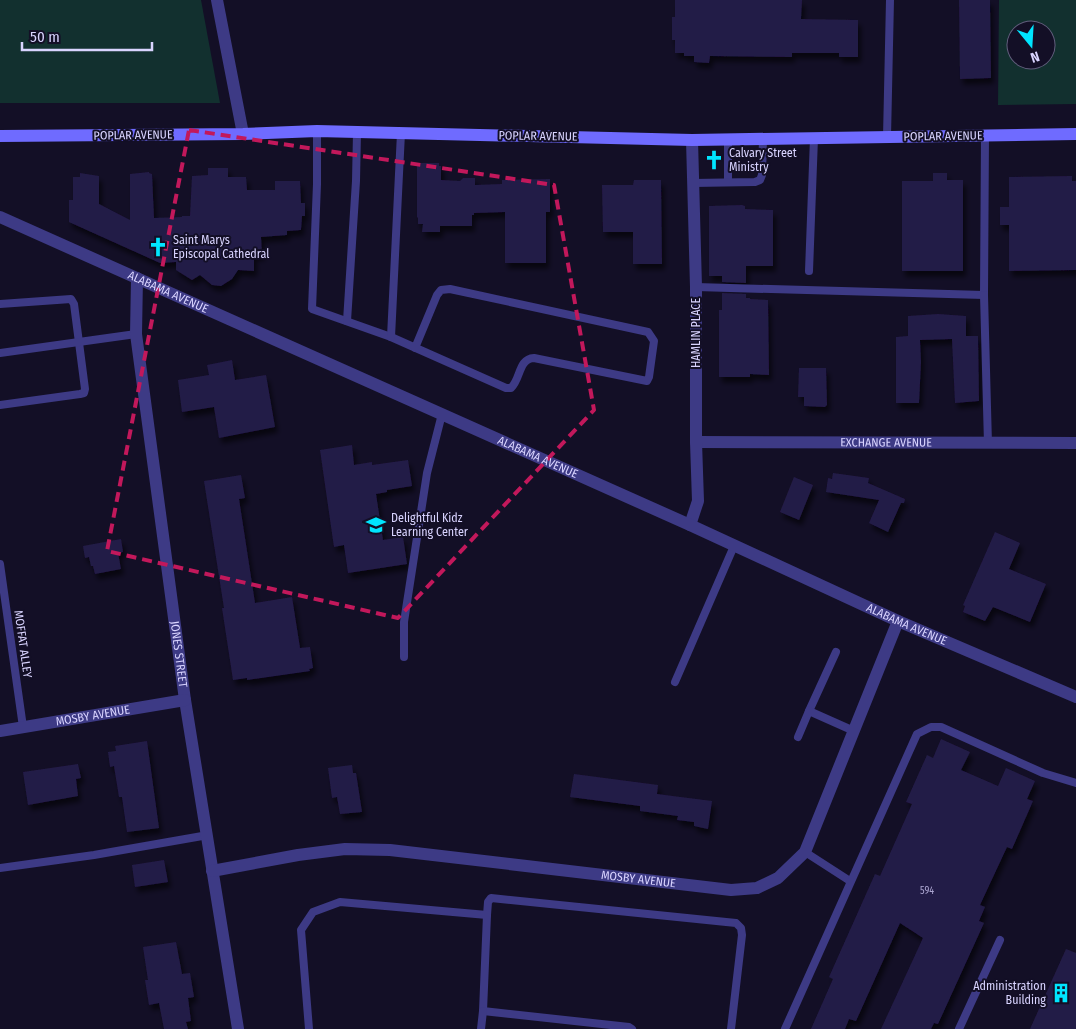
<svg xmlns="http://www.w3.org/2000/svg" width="1076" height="1029" font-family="'Fira Sans Condensed',sans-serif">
<defs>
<filter id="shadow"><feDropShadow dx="3" dy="5.5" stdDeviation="2.5" flood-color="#0009"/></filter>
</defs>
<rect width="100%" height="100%" fill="#130f26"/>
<g fill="#12302f" fill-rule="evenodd">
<path d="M 0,0 L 201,0 L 220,103 L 0,103 Z"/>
<path d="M 999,0 L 1076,0 L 1076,104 L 998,105 ZM 1016,30 L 1046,30 L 1046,60 L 1016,60 Z"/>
</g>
<g fill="#241b47" filter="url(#shadow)">
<path d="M 675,0 L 802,0 L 801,19 L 858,20 L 858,57 L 839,57 L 839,53 L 792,53 L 792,57 L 710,56 L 709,63 L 694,62 L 694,56 L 684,56 L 684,53 L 675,53 L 675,40 L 672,40 L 672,17 L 675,17 Z"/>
<path d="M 959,0 L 990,0 L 991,78 L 960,79 Z"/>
<path d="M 421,163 L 439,163 L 439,166 L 441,166 L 441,180 L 460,181 L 463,178 L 475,178 L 475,185 L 502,184 L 502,180 L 550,179 L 550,212 L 546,212 L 546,263 L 505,263 L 505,212 L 474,213 L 474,215 L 472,215 L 472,226 L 440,226 L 440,232 L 422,232 L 423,224 L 418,224 L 418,217 L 417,218 L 417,165 L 420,165 Z"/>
<path d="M 208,168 L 228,168 L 228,177 L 246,177 L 247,190 L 275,190 L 275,181 L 300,181 L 301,203 L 305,203 L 305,216 L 302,216 L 301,230 L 287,231 L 287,235 L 261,237 L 262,255 L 254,255 L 254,271 L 238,270 L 232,279 L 221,286 L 212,285 L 200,275 L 192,280 L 176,270 L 176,262 L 160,263 L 69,222 L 69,200 L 73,200 L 73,177 L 80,177 L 80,173 L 99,176 L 99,204 L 130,220 L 130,174 L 149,172 L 149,173 L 152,174 L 154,218 L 182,217 L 182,216 L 190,216 L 192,176 L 208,175 Z"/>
<path d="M 933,173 L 947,173 L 947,180 L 963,180 L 963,271 L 902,271 L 902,181 L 933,181 Z"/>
<path d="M 1072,176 L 1072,181 L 1076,181 L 1076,270 L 1009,271 L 1009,225 L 1000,225 L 1000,207 L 1009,207 L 1009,177 Z"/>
<path d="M 634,180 L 661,180 L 662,264 L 633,264 L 633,232 L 603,232 L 602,185 L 633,185 Z"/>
<path d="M 742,205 L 745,206 L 745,209 L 773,210 L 773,266 L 746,266 L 746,283 L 722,282 L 722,276 L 709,276 L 709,206 Z"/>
<path d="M 722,293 L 746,294 L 746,298 L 750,298 L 750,299 L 768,300 L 769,375 L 750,374 L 750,377 L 719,377 L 719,310 L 722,310 Z"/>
<path d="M 938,314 L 966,316 L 966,336 L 978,336 L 979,401 L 955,403 L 952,339 L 920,340 L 921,362 L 919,403 L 896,403 L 896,337 L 908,336 L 908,316 Z"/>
<path d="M 232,360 L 235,380 L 266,375 L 275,427 L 219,438 L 214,407 L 182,412 L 178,380 L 209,375 L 207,365 Z"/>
<path d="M 799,368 L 826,368 L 827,405 L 825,407 L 804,406 L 804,397 L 798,397 Z"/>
<path d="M 352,445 L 354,465 L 372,462 L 372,465 L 408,460 L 412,486 L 387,490 L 387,492 L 376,494 L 383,540 L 403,537 L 407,564 L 348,573 L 344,545 L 334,547 L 320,450 Z"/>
<path d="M 833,473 L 869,478 L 868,483 L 905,499 L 904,503 L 901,503 L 888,532 L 869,523 L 879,500 L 826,492 L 828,478 L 832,479 Z"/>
<path d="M 241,475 L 245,498 L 239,499 L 255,603 L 292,597 L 300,648 L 310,647 L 313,668 L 309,669 L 310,671 L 247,680 L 247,678 L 233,680 L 222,608 L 224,608 L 204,481 Z"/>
<path d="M 794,477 L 813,485 L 799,520 L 780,512 Z"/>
<path d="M 995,532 L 1020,543 L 1009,569 L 1046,584 L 1030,622 L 993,607 L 985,621 L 963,612 L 965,606 L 963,605 Z"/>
<path d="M 121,539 L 123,552 L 118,553 L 121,569 L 95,574 L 93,566 L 91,566 L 89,557 L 85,558 L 83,546 Z"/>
<path d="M 941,739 L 970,752 L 961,770 L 998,786 L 1006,768 L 1035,781 L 1027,799 L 1033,801 L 1012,849 L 1007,847 L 980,905 L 985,907 L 979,921 L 984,923 L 938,1024 L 934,1023 L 931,1029 L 881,1029 L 923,938 L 900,923 L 856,1021 L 849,1019 L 845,1029 L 811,1029 L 833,979 L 829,977 L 875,874 L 880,876 L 912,804 L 906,802 L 927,755 L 933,758 Z"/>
<path d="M 147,741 L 159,828 L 127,832 L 122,797 L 119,797 L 114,766 L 110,767 L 108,752 L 116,751 L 115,746 Z"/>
<path d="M 78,764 L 81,778 L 76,779 L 78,796 L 28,805 L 23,772 Z"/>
<path d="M 352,765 L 353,773 L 356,773 L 362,812 L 340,814 L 337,797 L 332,798 L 328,768 Z"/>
<path d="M 574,774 L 658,785 L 657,794 L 712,801 L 708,829 L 694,826 L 694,822 L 677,820 L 678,816 L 640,811 L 640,806 L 570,797 Z"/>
<path d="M 164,860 L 168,882 L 135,887 L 132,865 Z"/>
<path d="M 176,942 L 182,974 L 190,973 L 194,997 L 188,998 L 191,1021 L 186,1022 L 188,1029 L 164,1029 L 159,1003 L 149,1005 L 145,980 L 148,980 L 143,947 Z"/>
<path d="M 1066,949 L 1076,953 L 1076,1029 L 1030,1029 Z"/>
</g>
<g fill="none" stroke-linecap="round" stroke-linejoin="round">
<g stroke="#3d3a85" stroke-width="8">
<path d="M 317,131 L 317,184 L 312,309 L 391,337 L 506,388 L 511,388 C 521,379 518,359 534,358 L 647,381 L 649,377 L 654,341 L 648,332 L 450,289 L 441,290 L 437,295 L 415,348"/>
<path d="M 887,137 L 890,0"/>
<path d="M 728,182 L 728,139"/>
<path d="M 693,183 L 755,182 L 760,180 L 762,175 L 763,139"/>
<path d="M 809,271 L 814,138"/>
<path d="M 696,287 L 984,295 L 985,135"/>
<path d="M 984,295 L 988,444"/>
<path d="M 0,304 L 71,299 L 74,304 L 85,389 L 84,393 L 80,394 L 0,405"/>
<path d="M 347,321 L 356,181 L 357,132"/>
<path d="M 391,337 L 401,133"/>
<path d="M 0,353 L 136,334"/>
<path d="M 0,564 L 23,727"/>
<path d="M 404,657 L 404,622 L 427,473 L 442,414"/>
<path d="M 675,682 L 734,546"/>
<path d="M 809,711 L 836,652"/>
<path d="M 798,737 L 809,711 L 854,731"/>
<path d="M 805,852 L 850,881"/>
<path d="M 0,868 L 94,855 L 208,835"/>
<path d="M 487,915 L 488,902 L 491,898 L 736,923 L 741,928 L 742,935 L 731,1029"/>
<path d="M 309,1029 L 301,930 L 313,912 L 340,902 L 487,915 L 483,1011 L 629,1027 L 632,1029"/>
<path d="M 481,1029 L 483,1011"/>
<path d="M 785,1029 L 917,734 L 931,727 L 941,727 L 1043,773 L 1076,783"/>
<path d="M 959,1029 L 1000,940"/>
</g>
<g stroke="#3d3a85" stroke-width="12">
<path d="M 217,0 L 243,134"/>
<path id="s1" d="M 137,278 L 136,334 L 185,700 L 238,1029"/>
<path id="s2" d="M 696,442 L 1076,443"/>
<path d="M 690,525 L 698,501 L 696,442 L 696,287 L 692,140"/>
<path id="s3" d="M 0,731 L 185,700"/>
<path id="s4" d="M 212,871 L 298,855 L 345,849 L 390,850 L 731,890 L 757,888 L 778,878 L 805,852 L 898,621"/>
</g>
<path stroke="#3d3a85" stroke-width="12" id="s5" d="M 0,217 L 690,525 L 898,621 L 1076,697"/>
<path stroke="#6f6bff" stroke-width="12" d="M 0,136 L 243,134 L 317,131 L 692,140 L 1076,134"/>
</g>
<path fill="none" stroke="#c2185b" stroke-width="4" stroke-dasharray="10 6" stroke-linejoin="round" d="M 189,130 L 554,185 L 594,410 L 398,618 L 107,551 Z"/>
<defs>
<symbol id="church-bare" viewBox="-9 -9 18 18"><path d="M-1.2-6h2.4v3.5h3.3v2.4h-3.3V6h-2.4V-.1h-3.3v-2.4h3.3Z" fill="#00e5ff" stroke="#130f26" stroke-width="2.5" paint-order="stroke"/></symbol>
<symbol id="school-bare" viewBox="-9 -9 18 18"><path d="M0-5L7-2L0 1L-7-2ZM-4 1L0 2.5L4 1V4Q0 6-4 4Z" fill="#00e5ff" stroke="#130f26" stroke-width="2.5" paint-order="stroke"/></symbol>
<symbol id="building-bare" viewBox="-9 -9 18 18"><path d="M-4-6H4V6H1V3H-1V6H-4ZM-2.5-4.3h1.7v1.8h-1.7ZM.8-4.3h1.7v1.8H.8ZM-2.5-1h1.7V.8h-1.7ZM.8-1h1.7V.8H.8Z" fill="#00e5ff" stroke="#130f26" stroke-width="2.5" paint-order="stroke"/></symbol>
</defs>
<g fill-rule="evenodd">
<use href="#church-bare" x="700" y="146" width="28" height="28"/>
<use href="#church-bare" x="144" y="233" width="28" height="28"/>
<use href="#school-bare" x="362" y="511" width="28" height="28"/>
<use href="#building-bare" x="1047" y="979" width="28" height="28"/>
</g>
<g text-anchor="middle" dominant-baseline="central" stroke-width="4" stroke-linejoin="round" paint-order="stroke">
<g font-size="10" fill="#aca6d1">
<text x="927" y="891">594</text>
</g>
<g font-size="12" fill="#d9d4ff" stroke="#130f26">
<text transform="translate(133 135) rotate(-1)">POPLAR AVENUE</text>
<text transform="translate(538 136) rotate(1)">POPLAR AVENUE</text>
<text transform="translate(943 136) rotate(-1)">POPLAR AVENUE</text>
<text stroke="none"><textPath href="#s5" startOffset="184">ALABAMA AVENUE</textPath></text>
<text transform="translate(696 333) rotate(-90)">HAMLIN PLACE</text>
<text stroke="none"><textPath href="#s2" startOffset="190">EXCHANGE AVENUE</textPath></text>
<text stroke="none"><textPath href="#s5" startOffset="589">ALABAMA AVENUE</textPath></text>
<text stroke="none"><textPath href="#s5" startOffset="994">ALABAMA AVENUE</textPath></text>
<text transform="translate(23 644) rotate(82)">MOFFAT ALLEY</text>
<text stroke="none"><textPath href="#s1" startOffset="379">JONES STREET</textPath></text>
<text stroke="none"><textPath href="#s3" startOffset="94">MOSBY AVENUE</textPath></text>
<text stroke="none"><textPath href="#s4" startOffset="430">MOSBY AVENUE</textPath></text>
</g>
<g font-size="12" fill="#d9d4ff" stroke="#130f26" text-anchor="start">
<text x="729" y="153">Calvary Street<tspan x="729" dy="14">Ministry</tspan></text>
<text x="173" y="240">Saint Marys<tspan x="173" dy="14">Episcopal Cathedral</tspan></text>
<text x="391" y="518">Delightful Kidz<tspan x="391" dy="14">Learning Center</tspan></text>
<text x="1046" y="986" text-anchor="end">Administration<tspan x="1046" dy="14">Building</tspan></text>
</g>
</g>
<g transform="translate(1031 45) rotate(162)"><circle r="24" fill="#130f26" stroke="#625e7d"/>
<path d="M0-4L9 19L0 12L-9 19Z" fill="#00e5ff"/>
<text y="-8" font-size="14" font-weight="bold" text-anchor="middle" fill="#d9d4ff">N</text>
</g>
<path d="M22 42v8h130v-8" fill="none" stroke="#d9d4ff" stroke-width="2.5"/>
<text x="30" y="42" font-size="15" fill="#d9d4ff" stroke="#130f26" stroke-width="4" paint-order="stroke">50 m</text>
</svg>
